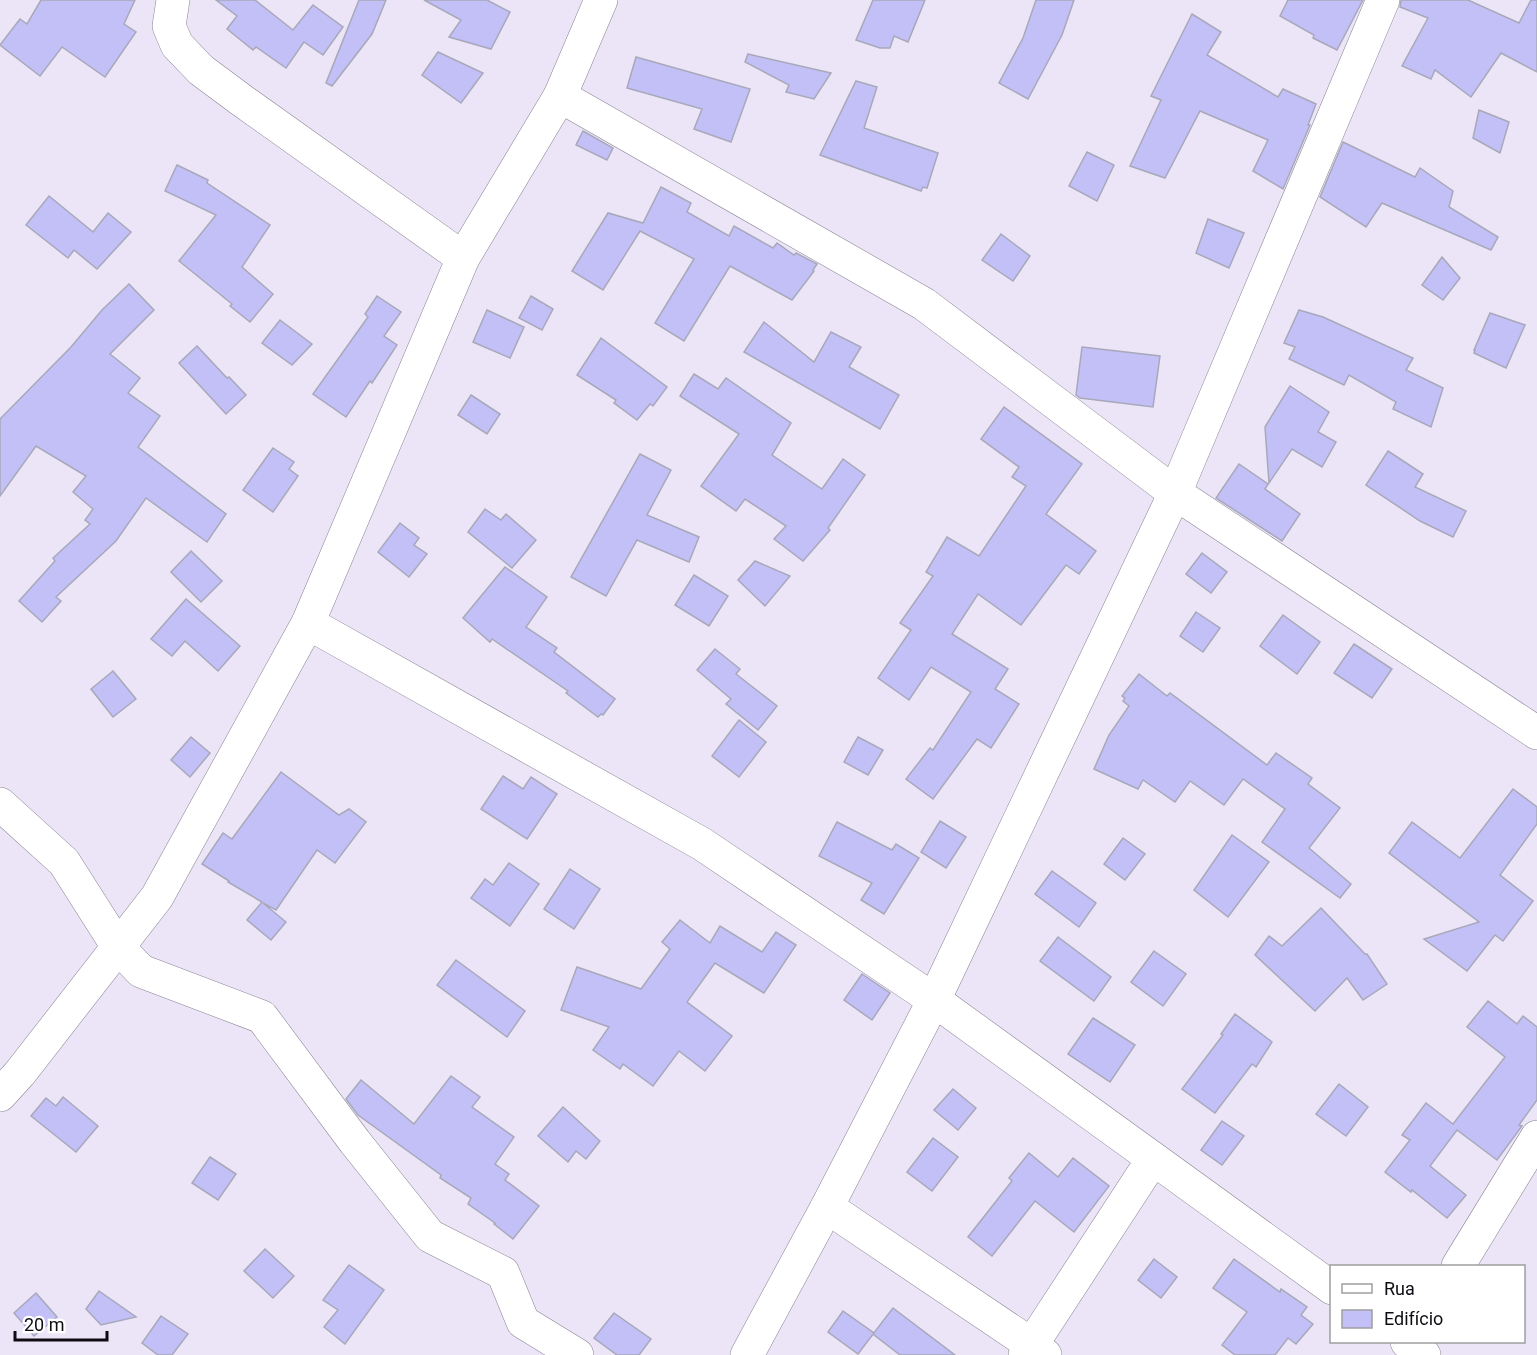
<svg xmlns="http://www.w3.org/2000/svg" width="1537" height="1355" font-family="Roboto,sans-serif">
<rect width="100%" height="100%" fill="#ebe5f7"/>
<g fill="#c2c0f7" stroke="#a8a8ba" stroke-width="1.5">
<path d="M 41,0 L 135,0 L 124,24 L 136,32 L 105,77 L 62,47 L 40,76 L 0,45 L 20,19 L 27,24 Z"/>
<path d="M 216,0 L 255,0 L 293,30 L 313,5 L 343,27 L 323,55 L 304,42 L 286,68 L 256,47 L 253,50 L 227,29 L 237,16 Z"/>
<path d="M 359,0 L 386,0 L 372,34 L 332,86 L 326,83 Z"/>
<path d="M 424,0 L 487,0 L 510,12 L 491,49 L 449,37 L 461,20 Z"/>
<path d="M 873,0 L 925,0 L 908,42 L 894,36 L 890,48 L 880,48 L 856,40 Z"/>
<path d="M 1036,0 L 1074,0 L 1062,35 L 1028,99 L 999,83 L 1023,38 Z"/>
<path d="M 1288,0 L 1363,0 L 1337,50 L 1313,38 L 1314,35 L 1280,16 Z"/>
<path d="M 1401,0 L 1468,0 L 1519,23 L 1531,0 L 1537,0 L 1537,72 L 1501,53 L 1471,97 L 1435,70 L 1431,79 L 1402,66 L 1428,18 L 1400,7 Z"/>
<path d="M 1192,14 L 1221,32 L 1207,55 L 1278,97 L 1283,89 L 1316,104 L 1308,125 L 1310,125 L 1283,189 L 1253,171 L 1268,140 L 1200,111 L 1165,178 L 1130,166 L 1161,100 L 1151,96 Z"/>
<path d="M 438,52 L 483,73 L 461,103 L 422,75 Z"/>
<path d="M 748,54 L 831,73 L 814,99 L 786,92 L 789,85 L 745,62 Z"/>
<path d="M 636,57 L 750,89 L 731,142 L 694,129 L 702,109 L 627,88 Z"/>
<path d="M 856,81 L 877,87 L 864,128 L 938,153 L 927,188 L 923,187 L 921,191 L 820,155 Z"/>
<path d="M 1479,110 L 1509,122 L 1500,153 L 1473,138 Z"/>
<path d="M 583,131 L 613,148 L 607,160 L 576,145 Z"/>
<path d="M 1343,142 L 1415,177 L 1420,168 L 1453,191 L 1449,207 L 1498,237 L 1491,250 L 1382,203 L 1366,227 L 1320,197 Z"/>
<path d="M 1087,152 L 1114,165 L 1097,201 L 1069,186 Z"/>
<path d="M 177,165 L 208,180 L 207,183 L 270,225 L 242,267 L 273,294 L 250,322 L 230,306 L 232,304 L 179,261 L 216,215 L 165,191 Z"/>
<path d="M 661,187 L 691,203 L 687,212 L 729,236 L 734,226 L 773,248 L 777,243 L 794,255 L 796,253 L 817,264 L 813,270 L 814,271 L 792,300 L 730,266 L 684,341 L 655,323 L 694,259 L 640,231 L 603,290 L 572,271 L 608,213 L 643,223 Z"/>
<path d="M 49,196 L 93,232 L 108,213 L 131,232 L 97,269 L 74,250 L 68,258 L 26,225 Z"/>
<path d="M 1208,219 L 1244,233 L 1229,268 L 1196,253 Z"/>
<path d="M 1001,234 L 1030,256 L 1013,281 L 982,260 Z"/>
<path d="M 1442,257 L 1460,278 L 1443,300 L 1422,285 Z"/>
<path d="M 129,284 L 154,310 L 110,354 L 140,378 L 128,393 L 160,416 L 138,447 L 226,514 L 207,542 L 146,498 L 116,541 L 56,597 L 61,601 L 42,622 L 19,601 L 55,561 L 53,558 L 90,524 L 85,520 L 93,509 L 73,492 L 86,476 L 36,446 L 0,496 L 0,419 L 71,347 L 102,310 Z"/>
<path d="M 377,296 L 401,312 L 384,336 L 397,345 L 372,383 L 370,381 L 346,417 L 313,394 L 368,317 L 365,314 Z"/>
<path d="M 531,296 L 553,309 L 542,330 L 519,318 Z"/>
<path d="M 487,310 L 524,327 L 510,358 L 473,342 Z"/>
<path d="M 1299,310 L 1323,317 L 1413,358 L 1406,370 L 1443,388 L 1431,427 L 1393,409 L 1396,402 L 1349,375 L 1344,385 L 1289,359 L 1295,347 L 1284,343 Z"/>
<path d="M 1490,313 L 1525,325 L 1506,368 L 1474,353 L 1475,350 L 1474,350 Z"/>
<path d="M 280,320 L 312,344 L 292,365 L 262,343 Z"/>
<path d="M 764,322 L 814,362 L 831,332 L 861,347 L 849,367 L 899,395 L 880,429 L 744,352 Z"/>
<path d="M 601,338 L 667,387 L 653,406 L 650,404 L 637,420 L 614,403 L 616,400 L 577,375 Z"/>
<path d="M 197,346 L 227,378 L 229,377 L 246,395 L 226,414 L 179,363 Z"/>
<path d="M 1082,347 L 1160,356 L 1153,407 L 1080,398 L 1076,395 Z"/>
<path d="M 694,374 L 718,389 L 726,378 L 791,423 L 772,455 L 822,489 L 843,459 L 865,475 L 828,528 L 830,530 L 803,561 L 774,539 L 786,526 L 745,499 L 736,511 L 701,486 L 739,434 L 680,396 Z"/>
<path d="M 1290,386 L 1329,412 L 1318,432 L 1336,442 L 1322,467 L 1292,449 L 1269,483 L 1265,427 Z"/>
<path d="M 471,395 L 500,414 L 487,434 L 458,415 Z"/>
<path d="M 1004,407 L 1082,464 L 1046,514 L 1096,551 L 1079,574 L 1066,565 L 1021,625 L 978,594 L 952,634 L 1008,669 L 995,689 L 1019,704 L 991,748 L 977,739 L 933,799 L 906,779 L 930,748 L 933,750 L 971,692 L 931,667 L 909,700 L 878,678 L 911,630 L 900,623 L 933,576 L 926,572 L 947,537 L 979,556 L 1026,486 L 1012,477 L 1019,467 L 981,439 Z"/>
<path d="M 273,448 L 294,462 L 289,469 L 298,476 L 273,512 L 243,490 Z"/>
<path d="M 1388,451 L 1423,474 L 1415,487 L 1466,511 L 1453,537 L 1420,521 L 1366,485 Z"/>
<path d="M 640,454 L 671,470 L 647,515 L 699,537 L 689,562 L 637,540 L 606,596 L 571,577 Z"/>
<path d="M 1239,464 L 1268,484 L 1265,489 L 1300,514 L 1282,541 L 1216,498 Z"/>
<path d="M 485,509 L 501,520 L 506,514 L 536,540 L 512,568 L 468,532 Z"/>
<path d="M 400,523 L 419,538 L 414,545 L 427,554 L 409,577 L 378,552 Z"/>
<path d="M 191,551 L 222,581 L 201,602 L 171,572 Z"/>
<path d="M 1202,553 L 1227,572 L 1211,593 L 1186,574 Z"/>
<path d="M 755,561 L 790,576 L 765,606 L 738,580 Z"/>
<path d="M 505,567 L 547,597 L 526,627 L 557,648 L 554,652 L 615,699 L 603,715 L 601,714 L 598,717 L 566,693 L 568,691 L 492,639 L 490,642 L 463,618 Z"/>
<path d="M 694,575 L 728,596 L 709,626 L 675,605 Z"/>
<path d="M 186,599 L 240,646 L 218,671 L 185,641 L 172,656 L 151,639 Z"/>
<path d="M 1196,612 L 1220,628 L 1203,652 L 1180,636 Z"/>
<path d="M 1283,615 L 1320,642 L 1297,674 L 1260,646 Z"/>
<path d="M 1354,644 L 1392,669 L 1372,698 L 1334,673 Z"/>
<path d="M 715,649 L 740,669 L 736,674 L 777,706 L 758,730 L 726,704 L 731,699 L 697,670 Z"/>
<path d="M 113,671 L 136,699 L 113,717 L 91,689 Z"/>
<path d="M 1139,674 L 1167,696 L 1170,693 L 1267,765 L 1276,753 L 1312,778 L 1308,784 L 1340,808 L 1309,848 L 1351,884 L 1340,898 L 1262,842 L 1285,809 L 1243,779 L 1224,805 L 1190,781 L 1175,802 L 1143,780 L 1138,789 L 1094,769 L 1109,735 L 1129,706 L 1123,701 L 1125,698 L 1122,696 Z"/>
<path d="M 739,720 L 766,742 L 739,777 L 712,756 Z"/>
<path d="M 191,737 L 210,753 L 190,777 L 171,760 Z"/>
<path d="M 858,737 L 883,750 L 868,775 L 844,762 Z"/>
<path d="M 281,772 L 339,815 L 349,809 L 366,822 L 335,863 L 317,850 L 276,910 L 263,903 L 286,922 L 271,940 L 247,920 L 262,902 L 228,882 L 229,881 L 202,864 L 223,833 L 232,839 Z"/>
<path d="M 503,776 L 523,789 L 531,777 L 557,794 L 527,839 L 481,809 Z"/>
<path d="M 1513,789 L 1537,807 L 1537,824 L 1500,875 L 1533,901 L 1503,941 L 1495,935 L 1467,971 L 1424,939 L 1479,922 L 1389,853 L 1412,822 L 1460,858 Z"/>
<path d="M 940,821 L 966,837 L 946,868 L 921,852 Z"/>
<path d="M 837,822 L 892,850 L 896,844 L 919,858 L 884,914 L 861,900 L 872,883 L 819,856 Z"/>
<path d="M 1232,835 L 1269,862 L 1228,917 L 1194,890 Z"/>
<path d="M 1123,838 L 1145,854 L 1125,880 L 1104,864 Z"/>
<path d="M 509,863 L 539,884 L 510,926 L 471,898 L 485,879 L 493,885 Z"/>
<path d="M 570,869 L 600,889 L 574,929 L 544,909 Z"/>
<path d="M 1052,871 L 1096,903 L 1079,927 L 1035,894 Z"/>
<path d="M 1321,908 L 1365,954 L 1367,954 L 1387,984 L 1363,1000 L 1347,978 L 1315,1011 L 1255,955 L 1269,936 L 1282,946 Z"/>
<path d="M 680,920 L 710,943 L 720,926 L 762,952 L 776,932 L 796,945 L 764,993 L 715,963 L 687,1002 L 732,1036 L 705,1071 L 679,1051 L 653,1086 L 623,1064 L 620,1069 L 593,1050 L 609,1027 L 561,1010 L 577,967 L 641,989 L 670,949 L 662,942 Z"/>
<path d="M 1058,937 L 1111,977 L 1094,1001 L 1040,961 Z"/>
<path d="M 1154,951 L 1186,974 L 1163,1006 L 1131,982 Z"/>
<path d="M 456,960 L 525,1011 L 507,1037 L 437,985 Z"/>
<path d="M 862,974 L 890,993 L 872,1020 L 844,1000 Z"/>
<path d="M 1488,1001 L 1517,1024 L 1523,1016 L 1537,1027 L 1537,1100 L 1519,1125 L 1522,1126 L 1497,1160 L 1457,1130 L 1430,1166 L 1466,1195 L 1447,1218 L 1412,1190 L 1411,1192 L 1385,1172 L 1410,1140 L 1402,1135 L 1426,1103 L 1453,1124 L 1505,1057 L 1467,1027 Z"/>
<path d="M 1235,1014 L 1272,1042 L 1256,1067 L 1252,1064 L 1215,1113 L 1182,1089 L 1223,1035 L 1221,1034 Z"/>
<path d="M 1093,1018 L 1135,1045 L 1110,1082 L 1068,1054 Z"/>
<path d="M 451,1076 L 480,1097 L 472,1107 L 514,1137 L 495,1164 L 509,1174 L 505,1180 L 539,1206 L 513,1239 L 494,1224 L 495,1223 L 468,1204 L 471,1198 L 440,1178 L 441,1175 L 358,1115 L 346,1099 L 361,1080 L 414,1124 Z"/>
<path d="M 1339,1084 L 1368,1107 L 1346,1136 L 1316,1114 Z"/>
<path d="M 953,1089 L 976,1108 L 958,1130 L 934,1110 Z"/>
<path d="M 63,1097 L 98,1126 L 76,1152 L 31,1116 L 46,1098 L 56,1106 Z"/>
<path d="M 563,1107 L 600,1141 L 586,1159 L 576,1151 L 568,1162 L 538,1136 Z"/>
<path d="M 1222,1121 L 1244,1136 L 1222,1165 L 1201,1150 Z"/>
<path d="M 933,1138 L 958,1157 L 932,1191 L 907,1172 Z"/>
<path d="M 1029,1153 L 1058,1177 L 1073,1158 L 1109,1186 L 1074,1232 L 1035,1201 L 992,1256 L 968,1237 L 1012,1181 L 1009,1178 Z"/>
<path d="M 210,1157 L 236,1174 L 218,1200 L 192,1183 Z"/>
<path d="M 265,1249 L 294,1276 L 273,1298 L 244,1271 Z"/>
<path d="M 1154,1259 L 1177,1277 L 1161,1298 L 1138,1280 Z"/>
<path d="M 1234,1259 L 1280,1292 L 1281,1289 L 1307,1307 L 1301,1315 L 1313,1324 L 1296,1344 L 1288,1338 L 1275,1355 L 1235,1355 L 1222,1345 L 1247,1312 L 1213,1288 Z"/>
<path d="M 349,1265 L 384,1290 L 345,1344 L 324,1327 L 338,1310 L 323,1300 Z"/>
<path d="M 99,1291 L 136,1317 L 101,1325 L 86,1309 Z"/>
<path d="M 36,1293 L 57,1317 L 34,1336 L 14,1313 Z"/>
<path d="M 893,1308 L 955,1355 L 900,1355 L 873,1334 Z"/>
<path d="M 843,1311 L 874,1333 L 858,1354 L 828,1332 Z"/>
<path d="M 614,1313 L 651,1339 L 639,1355 L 617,1355 L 594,1338 Z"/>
<path d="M 161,1316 L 188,1334 L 172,1355 L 158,1355 L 142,1343 Z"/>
</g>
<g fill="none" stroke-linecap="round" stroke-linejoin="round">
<defs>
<g id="minor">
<path d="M 173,0 L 169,26 L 177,45 L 201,70 L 240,99 L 463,258"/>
<path d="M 560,96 L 924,304 L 1175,493 L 1537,733"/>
<path d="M 308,623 L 702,844 L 934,1000 L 1332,1288"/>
<path d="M 0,804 L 64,862 L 118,947 L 141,971 L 262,1017 L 355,1142 L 430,1236 L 503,1273 L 523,1322 L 577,1355"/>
<path d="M 0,1095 L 20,1073 L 157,897 L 308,623 L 463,258 L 560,96 L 601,0"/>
<path d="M 827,1207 L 1032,1345 L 1045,1355"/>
<path d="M 1458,1266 L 1537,1137"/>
<path d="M 1407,1342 L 1424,1355"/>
<path d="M 747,1355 L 827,1207 L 934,1000 L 1175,493 L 1383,0"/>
<path d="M 1025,1355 L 1153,1159"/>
</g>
</defs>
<use href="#minor" stroke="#898393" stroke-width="34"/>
<use href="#minor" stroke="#fff" stroke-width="33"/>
</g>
<rect x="1330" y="1265" width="195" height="78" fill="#ffffff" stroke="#9f9ea0" stroke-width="1.5"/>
<rect x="1342" y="1284" width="30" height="9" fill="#ffffff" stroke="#9f9ea0" stroke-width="1.5"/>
<text x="1384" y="1295" font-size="18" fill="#0e0c12">Rua</text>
<rect x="1342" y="1310" width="30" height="18" fill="#c2c0f7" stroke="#9f9ea0" stroke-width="1.5"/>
<text x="1384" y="1325" font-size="18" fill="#0e0c12">Edifício</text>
<path d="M15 1331v9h92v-9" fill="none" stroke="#0e0c12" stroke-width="3"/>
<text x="24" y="1331" font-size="18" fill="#0e0c12" stroke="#ffffff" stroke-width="4.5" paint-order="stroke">20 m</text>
</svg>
